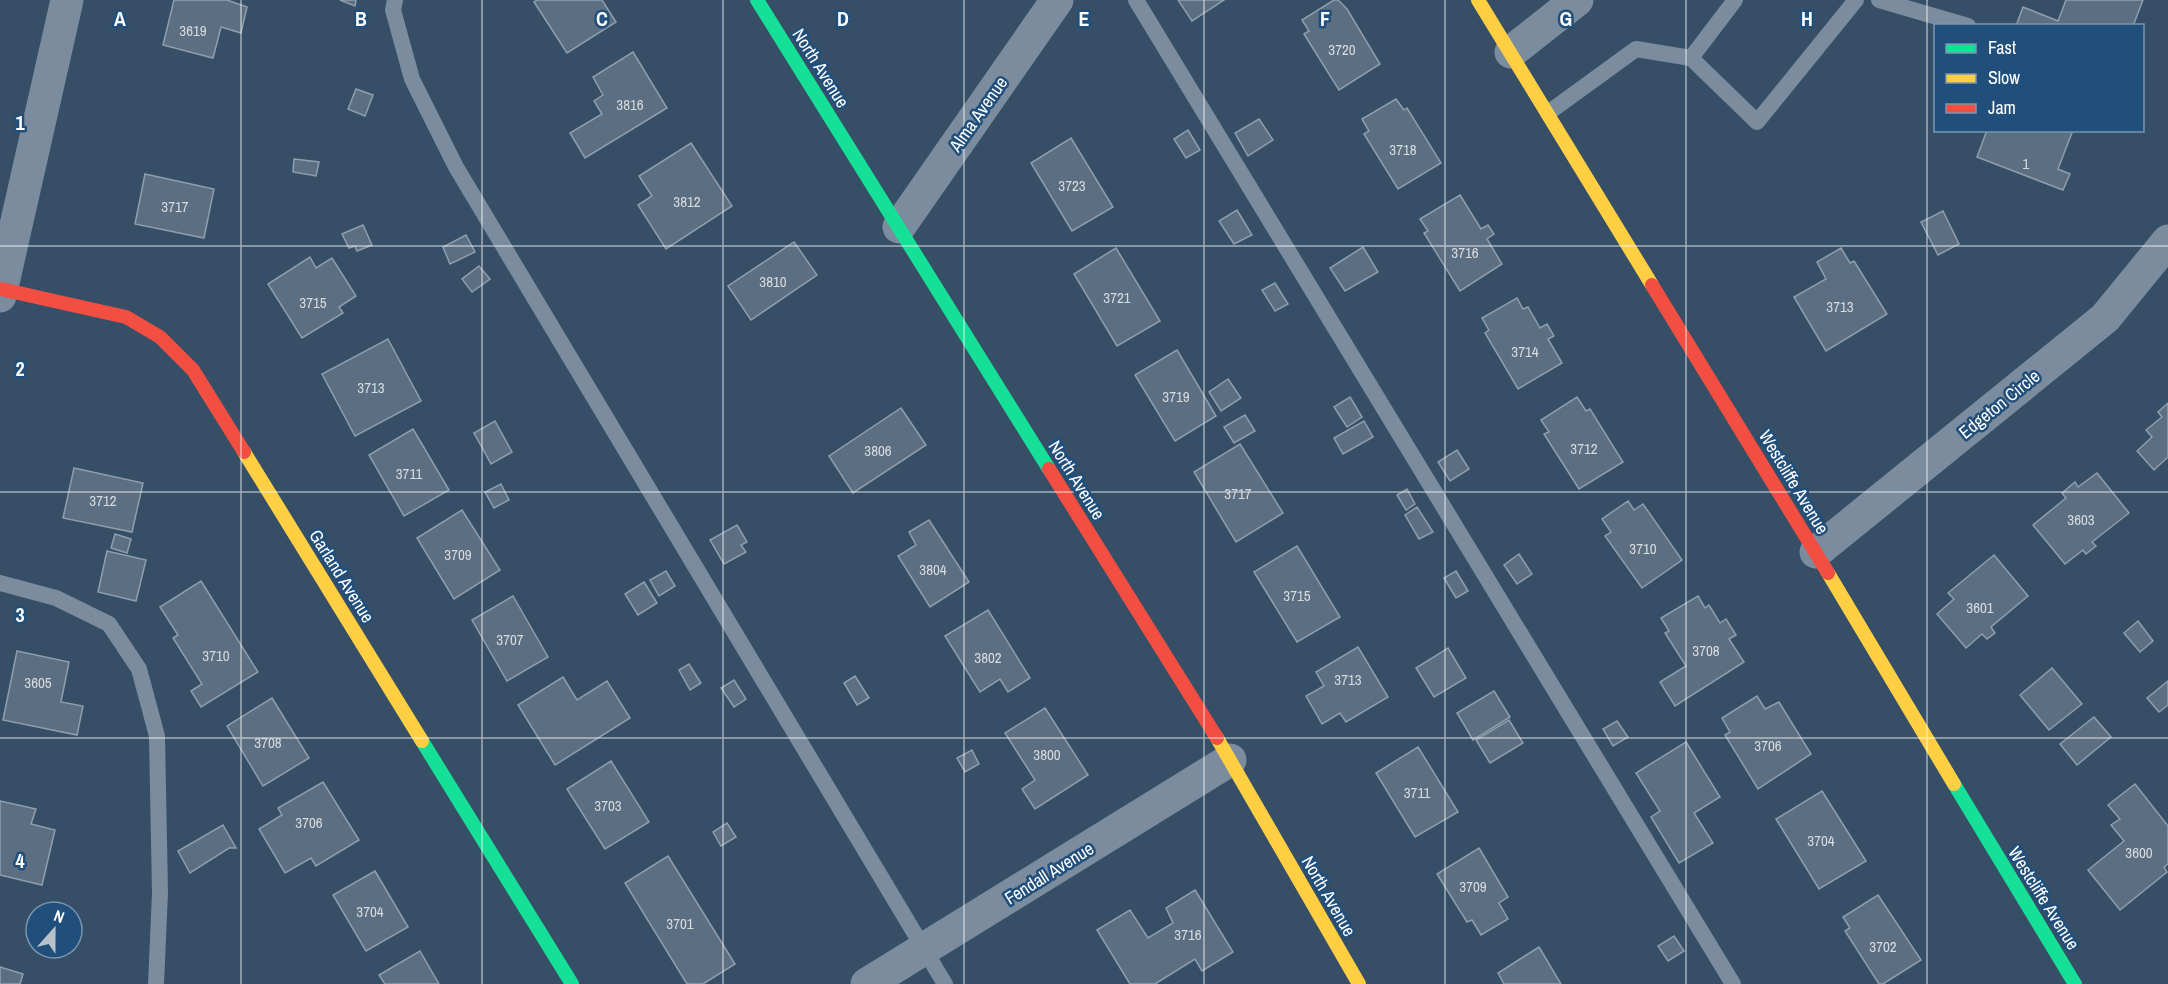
<svg xmlns="http://www.w3.org/2000/svg" width="2168" height="984" font-family="'Archivo Narrow',sans-serif">
<rect width="100%" height="100%" fill="#364f67"/>
<g fill="#5c6f82" stroke="#8e9ead" stroke-width="1.5">
<path d="M 174,0 L 227,0 L 247,7 L 241,33 L 221,27 L 213,58 L 163,45 Z"/>
<path d="M 340,0 L 356,0 L 355,6 Z"/>
<path d="M 537,0 L 602,0 L 616,22 L 567,53 L 534,2 Z"/>
<path d="M 1178,0 L 1224,0 L 1192,21 Z"/>
<path d="M 1334,0 L 1338,0 L 1347,9 L 1380,64 L 1339,90 L 1304,34 L 1309,31 L 1302,20 Z"/>
<path d="M 2066,0 L 2143,0 L 2133,26 L 2016,26 L 2023,7 L 2058,21 Z"/>
<path d="M 633,52 L 667,108 L 585,158 L 570,133 L 602,114 L 594,101 L 603,95 L 593,77 Z"/>
<path d="M 356,89 L 373,95 L 365,116 L 348,109 Z"/>
<path d="M 1396,99 L 1404,110 L 1407,108 L 1441,163 L 1398,189 L 1364,134 L 1369,131 L 1362,119 Z"/>
<path d="M 1259,119 L 1273,140 L 1248,156 L 1235,133 Z"/>
<path d="M 1188,130 L 1200,150 L 1186,158 L 1174,139 Z"/>
<path d="M 1987,130 L 2073,130 L 2058,169 L 2070,174 L 2063,190 L 1977,157 Z"/>
<path d="M 1071,138 L 1113,207 L 1072,231 L 1031,163 Z"/>
<path d="M 691,143 L 732,206 L 666,249 L 638,205 L 652,196 L 639,176 Z"/>
<path d="M 294,159 L 319,162 L 316,176 L 293,172 Z"/>
<path d="M 145,174 L 214,189 L 204,238 L 135,224 Z"/>
<path d="M 1460,195 L 1481,229 L 1488,225 L 1494,234 L 1487,239 L 1502,264 L 1460,291 L 1424,233 L 1428,231 L 1420,219 Z"/>
<path d="M 1237,210 L 1252,235 L 1234,244 L 1219,221 Z"/>
<path d="M 1943,211 L 1959,244 L 1938,255 L 1921,222 Z"/>
<path d="M 363,225 L 372,245 L 357,251 L 355,246 L 349,248 L 342,234 Z"/>
<path d="M 466,235 L 475,252 L 450,264 L 443,247 Z"/>
<path d="M 794,242 L 817,275 L 751,320 L 728,286 Z"/>
<path d="M 1363,247 L 1378,272 L 1345,291 L 1330,268 Z"/>
<path d="M 1116,248 L 1160,321 L 1117,346 L 1074,274 Z"/>
<path d="M 1841,248 L 1850,263 L 1854,261 L 1887,314 L 1826,351 L 1794,297 L 1826,279 L 1817,262 Z"/>
<path d="M 310,257 L 316,268 L 332,258 L 356,296 L 339,307 L 343,313 L 302,338 L 268,284 Z"/>
<path d="M 479,266 L 490,279 L 472,292 L 462,279 Z"/>
<path d="M 1275,283 L 1288,304 L 1275,311 L 1262,290 Z"/>
<path d="M 1517,298 L 1523,309 L 1528,307 L 1540,328 L 1547,324 L 1554,336 L 1548,339 L 1562,363 L 1518,389 L 1485,333 L 1489,330 L 1482,318 Z"/>
<path d="M 388,339 L 421,401 L 355,436 L 322,374 Z"/>
<path d="M 1177,350 L 1216,416 L 1175,441 L 1135,375 Z"/>
<path d="M 1228,379 L 1241,398 L 1221,411 L 1209,392 Z"/>
<path d="M 1350,397 L 1362,417 L 1347,427 L 1334,407 Z"/>
<path d="M 1577,397 L 1586,411 L 1590,409 L 1623,462 L 1579,489 L 1544,434 L 1549,432 L 1541,420 Z"/>
<path d="M 2168,403 L 2168,457 L 2154,470 L 2137,451 L 2152,437 L 2146,430 L 2162,417 L 2158,412 Z"/>
<path d="M 901,408 L 926,445 L 853,493 L 829,456 Z"/>
<path d="M 1245,415 L 1255,431 L 1234,443 L 1224,427 Z"/>
<path d="M 495,421 L 512,452 L 491,464 L 474,433 Z"/>
<path d="M 1364,421 L 1373,437 L 1343,454 L 1334,438 Z"/>
<path d="M 413,429 L 449,490 L 404,516 L 369,455 Z"/>
<path d="M 1240,444 L 1283,513 L 1236,542 L 1194,472 Z"/>
<path d="M 1457,450 L 1469,469 L 1450,481 L 1438,462 Z"/>
<path d="M 74,468 L 143,483 L 132,532 L 63,518 Z"/>
<path d="M 2097,473 L 2129,513 L 2092,542 L 2096,546 L 2086,554 L 2083,550 L 2065,564 L 2033,525 L 2066,498 L 2062,493 L 2075,482 L 2078,487 Z"/>
<path d="M 501,484 L 509,500 L 494,508 L 485,492 Z"/>
<path d="M 1407,489 L 1415,504 L 1406,510 L 1397,495 Z"/>
<path d="M 1628,501 L 1634,510 L 1643,504 L 1682,560 L 1642,588 L 1605,536 L 1611,532 L 1602,519 Z"/>
<path d="M 1417,507 L 1433,532 L 1419,539 L 1405,515 Z"/>
<path d="M 462,510 L 500,570 L 454,599 L 417,538 Z"/>
<path d="M 929,520 L 969,582 L 930,607 L 898,556 L 916,545 L 909,532 Z"/>
<path d="M 737,525 L 747,542 L 741,545 L 746,552 L 724,564 L 710,540 Z"/>
<path d="M 115,534 L 131,539 L 127,553 L 111,548 Z"/>
<path d="M 1297,546 L 1340,617 L 1297,642 L 1254,572 Z"/>
<path d="M 107,551 L 146,560 L 136,601 L 98,592 Z"/>
<path d="M 1519,554 L 1532,574 L 1517,584 L 1504,565 Z"/>
<path d="M 1994,555 L 2028,596 L 1991,627 L 1995,633 L 1987,639 L 1982,634 L 1966,648 L 1937,614 L 1954,599 L 1948,593 Z"/>
<path d="M 666,571 L 675,586 L 659,596 L 650,580 Z"/>
<path d="M 1456,571 L 1468,591 L 1456,598 L 1444,578 Z"/>
<path d="M 201,581 L 258,672 L 201,707 L 191,691 L 202,684 L 173,638 L 178,635 L 160,607 Z"/>
<path d="M 644,582 L 657,603 L 638,615 L 625,594 Z"/>
<path d="M 513,596 L 548,657 L 507,681 L 472,620 Z"/>
<path d="M 1698,596 L 1705,608 L 1709,605 L 1720,623 L 1726,619 L 1736,635 L 1729,639 L 1744,662 L 1675,706 L 1660,682 L 1686,666 L 1665,633 L 1669,631 L 1661,618 Z"/>
<path d="M 988,610 L 1030,678 L 1008,692 L 1000,679 L 980,692 L 945,636 Z"/>
<path d="M 2138,621 L 2153,641 L 2140,652 L 2124,633 Z"/>
<path d="M 1358,647 L 1388,697 L 1346,722 L 1340,713 L 1322,724 L 1306,696 L 1324,686 L 1316,672 Z"/>
<path d="M 1448,648 L 1466,678 L 1434,697 L 1416,668 Z"/>
<path d="M 17,651 L 69,662 L 61,702 L 83,706 L 77,735 L 3,720 Z"/>
<path d="M 689,664 L 701,683 L 690,690 L 679,670 Z"/>
<path d="M 2052,668 L 2082,704 L 2049,730 L 2020,695 Z"/>
<path d="M 855,676 L 869,698 L 857,705 L 844,683 Z"/>
<path d="M 563,677 L 577,700 L 607,681 L 630,718 L 555,765 L 518,705 Z"/>
<path d="M 734,680 L 746,699 L 734,707 L 721,688 Z"/>
<path d="M 2168,681 L 2168,705 L 2159,712 L 2147,698 Z"/>
<path d="M 1494,691 L 1510,717 L 1473,740 L 1457,713 Z"/>
<path d="M 1757,696 L 1765,709 L 1779,702 L 1811,754 L 1758,789 L 1725,735 L 1730,732 L 1722,718 Z"/>
<path d="M 272,698 L 309,758 L 263,786 L 227,726 Z"/>
<path d="M 1045,708 L 1088,775 L 1035,809 L 1022,789 L 1035,780 L 1005,733 Z"/>
<path d="M 2094,717 L 2111,737 L 2077,765 L 2060,744 Z"/>
<path d="M 1509,720 L 1523,743 L 1490,763 L 1476,740 Z"/>
<path d="M 1617,721 L 1628,737 L 1613,746 L 1603,729 Z"/>
<path d="M 1686,742 L 1720,797 L 1694,813 L 1713,843 L 1679,863 L 1651,817 L 1660,811 L 1636,773 Z"/>
<path d="M 1418,747 L 1458,812 L 1415,837 L 1376,773 Z"/>
<path d="M 972,750 L 979,764 L 965,772 L 957,758 Z"/>
<path d="M 611,761 L 649,822 L 605,849 L 567,789 Z"/>
<path d="M 323,782 L 359,840 L 316,866 L 311,858 L 285,873 L 259,829 L 282,815 L 278,808 Z"/>
<path d="M 2135,784 L 2168,826 L 2168,864 L 2164,867 L 2167,872 L 2120,910 L 2088,870 L 2124,841 L 2111,825 L 2120,819 L 2108,805 Z"/>
<path d="M 1822,791 L 1866,861 L 1819,889 L 1776,819 Z"/>
<path d="M 0,801 L 36,809 L 31,824 L 55,830 L 42,885 L 0,875 Z"/>
<path d="M 727,823 L 736,837 L 721,846 L 713,832 Z"/>
<path d="M 223,825 L 236,848 L 229,848 L 190,873 L 178,851 Z"/>
<path d="M 1479,848 L 1508,897 L 1499,903 L 1508,919 L 1481,935 L 1472,920 L 1467,922 L 1437,874 Z"/>
<path d="M 668,856 L 735,964 L 703,984 L 687,984 L 625,883 Z"/>
<path d="M 375,871 L 408,927 L 366,951 L 333,895 Z"/>
<path d="M 1195,890 L 1233,952 L 1202,971 L 1195,959 L 1155,984 L 1130,984 L 1097,930 L 1130,910 L 1148,938 L 1173,923 L 1166,908 Z"/>
<path d="M 1878,895 L 1921,960 L 1883,984 L 1879,984 L 1845,931 L 1850,928 L 1843,917 Z"/>
<path d="M 1674,936 L 1684,951 L 1668,961 L 1658,946 Z"/>
<path d="M 1539,947 L 1561,984 L 1504,984 L 1498,973 Z"/>
<path d="M 420,951 L 439,984 L 385,984 L 379,975 Z"/>
<path d="M 0,967 L 23,974 L 20,984 L 0,984 Z"/>
</g>
<g fill="none" stroke-linecap="round" stroke-linejoin="round">
<g stroke="#7a8c9e" stroke-width="16">
<path d="M 395,0 L 393,10 L 412,79 L 456,167 L 945,984"/>
<path d="M 1136,0 L 1733,984"/>
<path d="M 1879,0 L 1968,26"/>
<path d="M 1691,58 L 1757,122 L 1856,0"/>
<path d="M 1548,113 L 1636,49 L 1691,58 L 1735,0"/>
<path d="M 0,583 L 56,598 L 109,624 L 139,669 L 157,736 L 160,893 L 156,984"/>
</g>
<g stroke="#7a8c9e" stroke-width="33">
<path d="M 1511,52 L 1577,0"/>
<path d="M 899,227 L 1057,0"/>
<path d="M 0,296 L 67,0"/>
<path d="M 1816,552 L 2105,318 L 2168,241"/>
<path d="M 867,984 L 1230,760"/>
</g>
<g stroke="#16e098" stroke-width="14">
<path d="M 757,0 L 1049,469"/>
<path d="M 422,741 L 572,984"/>
<path d="M 1954,784 L 2075,984"/>
</g>
<g stroke="#ffcf43" stroke-width="14">
<path d="M 1478,0 L 1652,285"/>
<path d="M 244,452 L 422,741"/>
<path d="M 1828,573 L 1954,784"/>
<path d="M 1217,738 L 1359,984"/>
</g>
<g stroke="#f24e42" stroke-width="14">
<path d="M 1652,285 L 1828,573"/>
<path d="M 1,289 L 126,317 L 160,337 L 193,370 L 244,452"/>
<path d="M 1049,469 L 1217,738"/>
</g>
</g>
<path fill="none" stroke="#fff" stroke-width="1.5" stroke-opacity="0.55" d="M 241,0 L 241,984M 482,0 L 482,984M 723,0 L 723,984M 964,0 L 964,984M 1204,0 L 1204,984M 1445,0 L 1445,984M 1686,0 L 1686,984M 1927,0 L 1927,984M 0,246 L 2168,246M 0,492 L 2168,492M 0,738 L 2168,738"/>
<g text-anchor="middle" dominant-baseline="central" stroke-width="5" stroke-linejoin="round" paint-order="stroke">
<g font-size="15" fill="#d6dbe0">
<text x="193" y="30">3619</text>
<text x="1342" y="49">3720</text>
<text x="630" y="104">3816</text>
<text x="1403" y="149">3718</text>
<text x="2026" y="163">1</text>
<text x="1072" y="185">3723</text>
<text x="687" y="201">3812</text>
<text x="175" y="206">3717</text>
<text x="1465" y="252">3716</text>
<text x="773" y="281">3810</text>
<text x="1117" y="297">3721</text>
<text x="313" y="302">3715</text>
<text x="1840" y="306">3713</text>
<text x="1525" y="351">3714</text>
<text x="371" y="387">3713</text>
<text x="1176" y="396">3719</text>
<text x="1584" y="448">3712</text>
<text x="878" y="450">3806</text>
<text x="409" y="473">3711</text>
<text x="1238" y="493">3717</text>
<text x="103" y="500">3712</text>
<text x="2081" y="519">3603</text>
<text x="1643" y="548">3710</text>
<text x="458" y="554">3709</text>
<text x="933" y="569">3804</text>
<text x="1297" y="595">3715</text>
<text x="1980" y="607">3601</text>
<text x="510" y="639">3707</text>
<text x="1706" y="650">3708</text>
<text x="216" y="655">3710</text>
<text x="988" y="657">3802</text>
<text x="1348" y="679">3713</text>
<text x="38" y="682">3605</text>
<text x="268" y="742">3708</text>
<text x="1768" y="745">3706</text>
<text x="1047" y="754">3800</text>
<text x="1417" y="792">3711</text>
<text x="608" y="805">3703</text>
<text x="309" y="822">3706</text>
<text x="1821" y="840">3704</text>
<text x="2139" y="852">3600</text>
<text x="1473" y="886">3709</text>
<text x="370" y="911">3704</text>
<text x="680" y="923">3701</text>
<text x="1188" y="934">3716</text>
<text x="1883" y="946">3702</text>
</g>
<g font-size="18" fill="#fff" stroke="#214f7c">
<text transform="translate(821 68) rotate(58)">North Avenue</text>
<text transform="translate(978 114) rotate(-55)">Alma Avenue</text>
<text transform="translate(1999 404) rotate(-39)">Edgeton Circle</text>
<text transform="translate(1077 480) rotate(58)">North Avenue</text>
<text transform="translate(1794 482) rotate(59)">Westcliffe Avenue</text>
<text transform="translate(342 576) rotate(58)">Garland Avenue</text>
<text transform="translate(1049 873) rotate(-32)">Fendall Avenue</text>
<text transform="translate(1329 896) rotate(60)">North Avenue</text>
<text transform="translate(2044 898) rotate(58)">Westcliffe Avenue</text>
</g>
</g>
<g font-size="20" text-anchor="middle" font-weight="bold" fill="#fff" stroke="#214f7c" stroke-width="5" stroke-linejoin="round" paint-order="stroke">
<text x="120" y="26">A</text>
<text x="361" y="26">B</text>
<text x="602" y="26">C</text>
<text x="843" y="26">D</text>
<text x="1084" y="26">E</text>
<text x="1325" y="26">F</text>
<text x="1566" y="26">G</text>
<text x="1807" y="26">H</text>
<text x="20" y="130">1</text>
<text x="20" y="376">2</text>
<text x="20" y="622">3</text>
<text x="20" y="868">4</text>
</g>
<rect x="1934" y="24" width="210" height="108" fill="#214f7c" stroke="#7a95b0" stroke-width="1.5"/>
<rect x="1946" y="44" width="30" height="9" fill="#16e098" stroke="#7a95b0" stroke-width="1.5"/>
<text x="1988" y="54" font-size="18" fill="#ffffff">Fast</text>
<rect x="1946" y="74" width="30" height="9" fill="#ffcf43" stroke="#7a95b0" stroke-width="1.5"/>
<text x="1988" y="84" font-size="18" fill="#ffffff">Slow</text>
<rect x="1946" y="104" width="30" height="9" fill="#f24e42" stroke="#7a95b0" stroke-width="1.5"/>
<text x="1988" y="114" font-size="18" fill="#ffffff">Jam</text>
<g transform="translate(54 930) rotate(21)"><circle r="28" fill="#214f7c" stroke="#7a95b0" stroke-width="1.5"/>
<path d="M0-4.5L10 22L0 15L-10 22Z" fill="#b9c1ca"/>
<text y="-9" font-size="16" font-weight="bold" text-anchor="middle" fill="#ffffff">N</text>
</g>
</svg>
